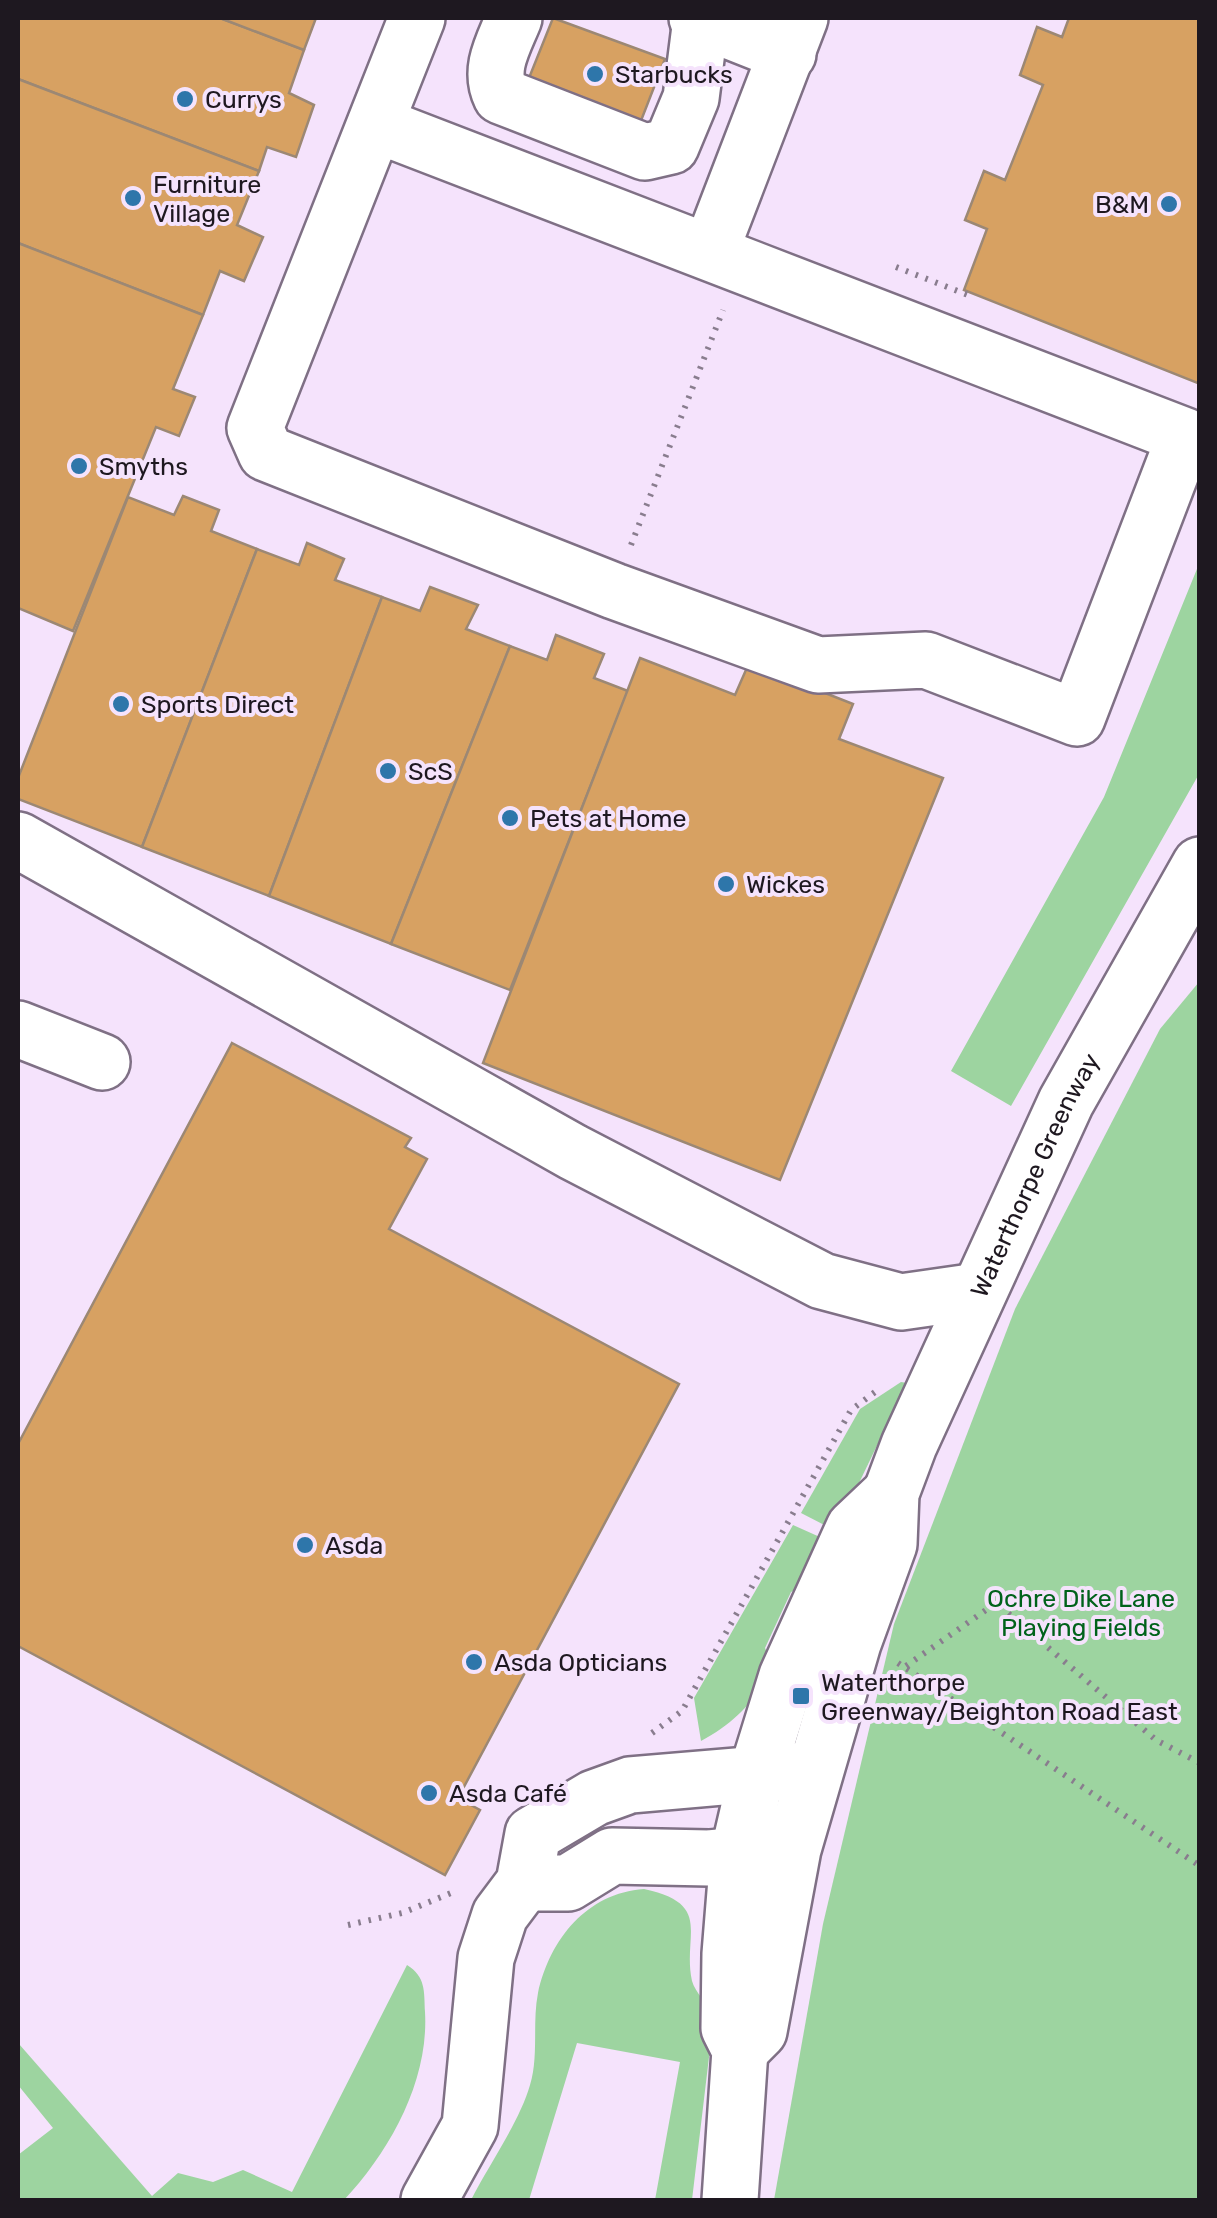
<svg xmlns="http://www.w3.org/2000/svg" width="1217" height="2218" font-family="Rubik,sans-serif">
<rect width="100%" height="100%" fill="#f5e3fc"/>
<g fill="#9dd4a0">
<path d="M 1199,564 L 1199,774 L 1011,1106 L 951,1071 L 1104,797 Z"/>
<path d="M 1199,982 L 1199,2200 L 774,2200 L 823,1924 L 894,1624 L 1015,1309 L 1160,1029 Z"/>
<path d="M 901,1382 L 907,1383 L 836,1531 L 801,1513 L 860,1409 Z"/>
<path d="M 793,1525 L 831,1542 L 812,1582 L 791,1592 L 765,1648 L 773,1666 C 755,1701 736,1722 701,1741 L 694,1698 Z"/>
<path d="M 644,1889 C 714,1904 682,1935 692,1981 C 695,1992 708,2005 714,2015 L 692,2200 L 655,2200 L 680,2062 L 577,2043 L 529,2200 L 471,2200 C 488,2166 520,2121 530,2085 C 539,2056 532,2023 538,1993 C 550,1939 587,1893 644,1889 Z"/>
<path d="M 407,1965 C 426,1977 424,1991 425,2012 C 429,2081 390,2151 344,2200 L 18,2200 L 18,2155 L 53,2128 L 18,2085 L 19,2044 L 152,2196 L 178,2173 L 213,2182 L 243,2170 L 292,2192 Z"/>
</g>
<g fill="#d7a162" stroke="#9c8874" stroke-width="2.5">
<path d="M 18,18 L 220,18 L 304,50 L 289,93 L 314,105 L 296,157 L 267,147 L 259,171 L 18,79 Z"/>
<path d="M 220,18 L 316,18 L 304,50 Z"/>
<path d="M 553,18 L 665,59 L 637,131 L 525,88 Z"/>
<path d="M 1069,18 L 1200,18 L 1200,384 L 964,290 L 987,229 L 965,220 L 984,171 L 1005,180 L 1043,85 L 1020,75 L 1037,27 L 1062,37 Z"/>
<path d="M 18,79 L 259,171 L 237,225 L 263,237 L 244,281 L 220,271 L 203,315 L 18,243 Z"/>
<path d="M 18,243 L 203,315 L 173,389 L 195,397 L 179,436 L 156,427 L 73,631 L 18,608 Z"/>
<path d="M 183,496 L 219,510 L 211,531 L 257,549 L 142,847 L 18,799 L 18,778 L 128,497 L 174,515 Z"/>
<path d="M 307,543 L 344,559 L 335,580 L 382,597 L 269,896 L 142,847 L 257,549 L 299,565 Z"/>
<path d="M 430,587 L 478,605 L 466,629 L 510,646 L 391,944 L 269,896 L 382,597 L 420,611 Z"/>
<path d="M 556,635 L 604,654 L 594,678 L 628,691 L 510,990 L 391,944 L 510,646 L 547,660 Z"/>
<path d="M 640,658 L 735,695 L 749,663 L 853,704 L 839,739 L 943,778 L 780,1180 L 483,1063 Z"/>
<path d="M 232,1043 L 411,1138 L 405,1147 L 427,1159 L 389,1229 L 679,1384 L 458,1798 L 480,1810 L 445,1875 L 18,1646 L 18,1444 Z"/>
</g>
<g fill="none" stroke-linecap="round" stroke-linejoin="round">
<defs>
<g id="minor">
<path d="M 514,18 C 503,45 488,69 501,96 L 645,152 L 671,146 L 691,98 L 701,19"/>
<path d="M 697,18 L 788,54"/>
<path d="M 375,124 L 1185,436 L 1077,718 L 926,660 L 818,665 L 614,591 L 266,453 L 255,428 L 375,124 L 417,18"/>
<path d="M 710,252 L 800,18"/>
<path d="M 18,840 L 573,1152 L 822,1281 L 901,1302 L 978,1291"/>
<path d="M 18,1029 L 102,1062"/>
<path d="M 524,1883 L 568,1883 L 612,1856 L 709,1858 L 773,1852"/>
<path id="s1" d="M 740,2050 L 759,2031 L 793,1849 L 853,1643 L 889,1544 L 891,1493 L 909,1445 L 1066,1102 L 1200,865"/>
<path d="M 429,2200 L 470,2126 L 486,1958 L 500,1915 L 524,1883 L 533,1834 L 594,1798 L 630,1785 L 793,1771"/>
<path d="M 730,2200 L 740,2050 L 729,2028 L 730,1954 L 738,1855 L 757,1773 L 787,1676 L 854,1528 L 891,1493"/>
</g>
</defs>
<use href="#minor" stroke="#7f7085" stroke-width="60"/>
<g stroke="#897d8e" stroke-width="6" stroke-dasharray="2.5 8" stroke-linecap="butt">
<path d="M 896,267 L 968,295"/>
<path d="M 631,545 L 723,310"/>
<path d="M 898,1663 L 1200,1866"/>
<path d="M 906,1666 L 996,1603 L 1156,1740 L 1200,1763"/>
<path d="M 652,1733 L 682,1711 L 851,1410 L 879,1389"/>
<path d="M 348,1925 L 402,1913 L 456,1891"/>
</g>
<use href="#minor" stroke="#fff" stroke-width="55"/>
</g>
<g fill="#2e76aa" stroke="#f5e3fc" stroke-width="4">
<circle cx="595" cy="74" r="10"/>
<circle cx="185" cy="99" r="10"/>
<circle cx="133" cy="198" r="10"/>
<circle cx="1169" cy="204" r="10"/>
<circle cx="79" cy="466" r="10"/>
<circle cx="121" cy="704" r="10"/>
<circle cx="388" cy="771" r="10"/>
<circle cx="510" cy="818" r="10"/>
<circle cx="726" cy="884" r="10"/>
<circle cx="305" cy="1545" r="10"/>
<circle cx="474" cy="1662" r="10"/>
<rect x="791" y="1686" width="20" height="20" rx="5"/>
<circle cx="429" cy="1793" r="10"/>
</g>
<g text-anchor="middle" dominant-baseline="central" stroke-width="8" stroke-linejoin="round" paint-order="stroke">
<g font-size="25" fill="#1e1820" stroke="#f5e3fc" text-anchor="start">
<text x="615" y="74">Starbucks</text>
<text x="205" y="99">Currys</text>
<text x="153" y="184">Furniture<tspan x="153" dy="29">Village</tspan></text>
<text x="1149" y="204" text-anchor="end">B&amp;M</text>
<text x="99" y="466">Smyths</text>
<text x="141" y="704">Sports Direct</text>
<text x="408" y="771">ScS</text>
<text x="530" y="818">Pets at Home</text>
<text x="746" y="884">Wickes</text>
<text x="325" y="1545">Asda</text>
<text x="494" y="1662">Asda Opticians</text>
<text x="821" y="1682">Waterthorpe<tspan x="821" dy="29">Greenway/Beighton Road East</tspan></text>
<text x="449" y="1793">Asda Café</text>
</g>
<g font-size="25" fill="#1e1820" stroke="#f5e3fc">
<text stroke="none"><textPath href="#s1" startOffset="932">Waterthorpe Greenway</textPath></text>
</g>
<g font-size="25" fill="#00621b" stroke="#f5e3fc">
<text x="1081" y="1598">Ochre Dike Lane<tspan x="1081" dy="29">Playing Fields</tspan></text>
</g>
</g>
<rect width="1217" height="2218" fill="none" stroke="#1e1820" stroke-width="40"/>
</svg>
